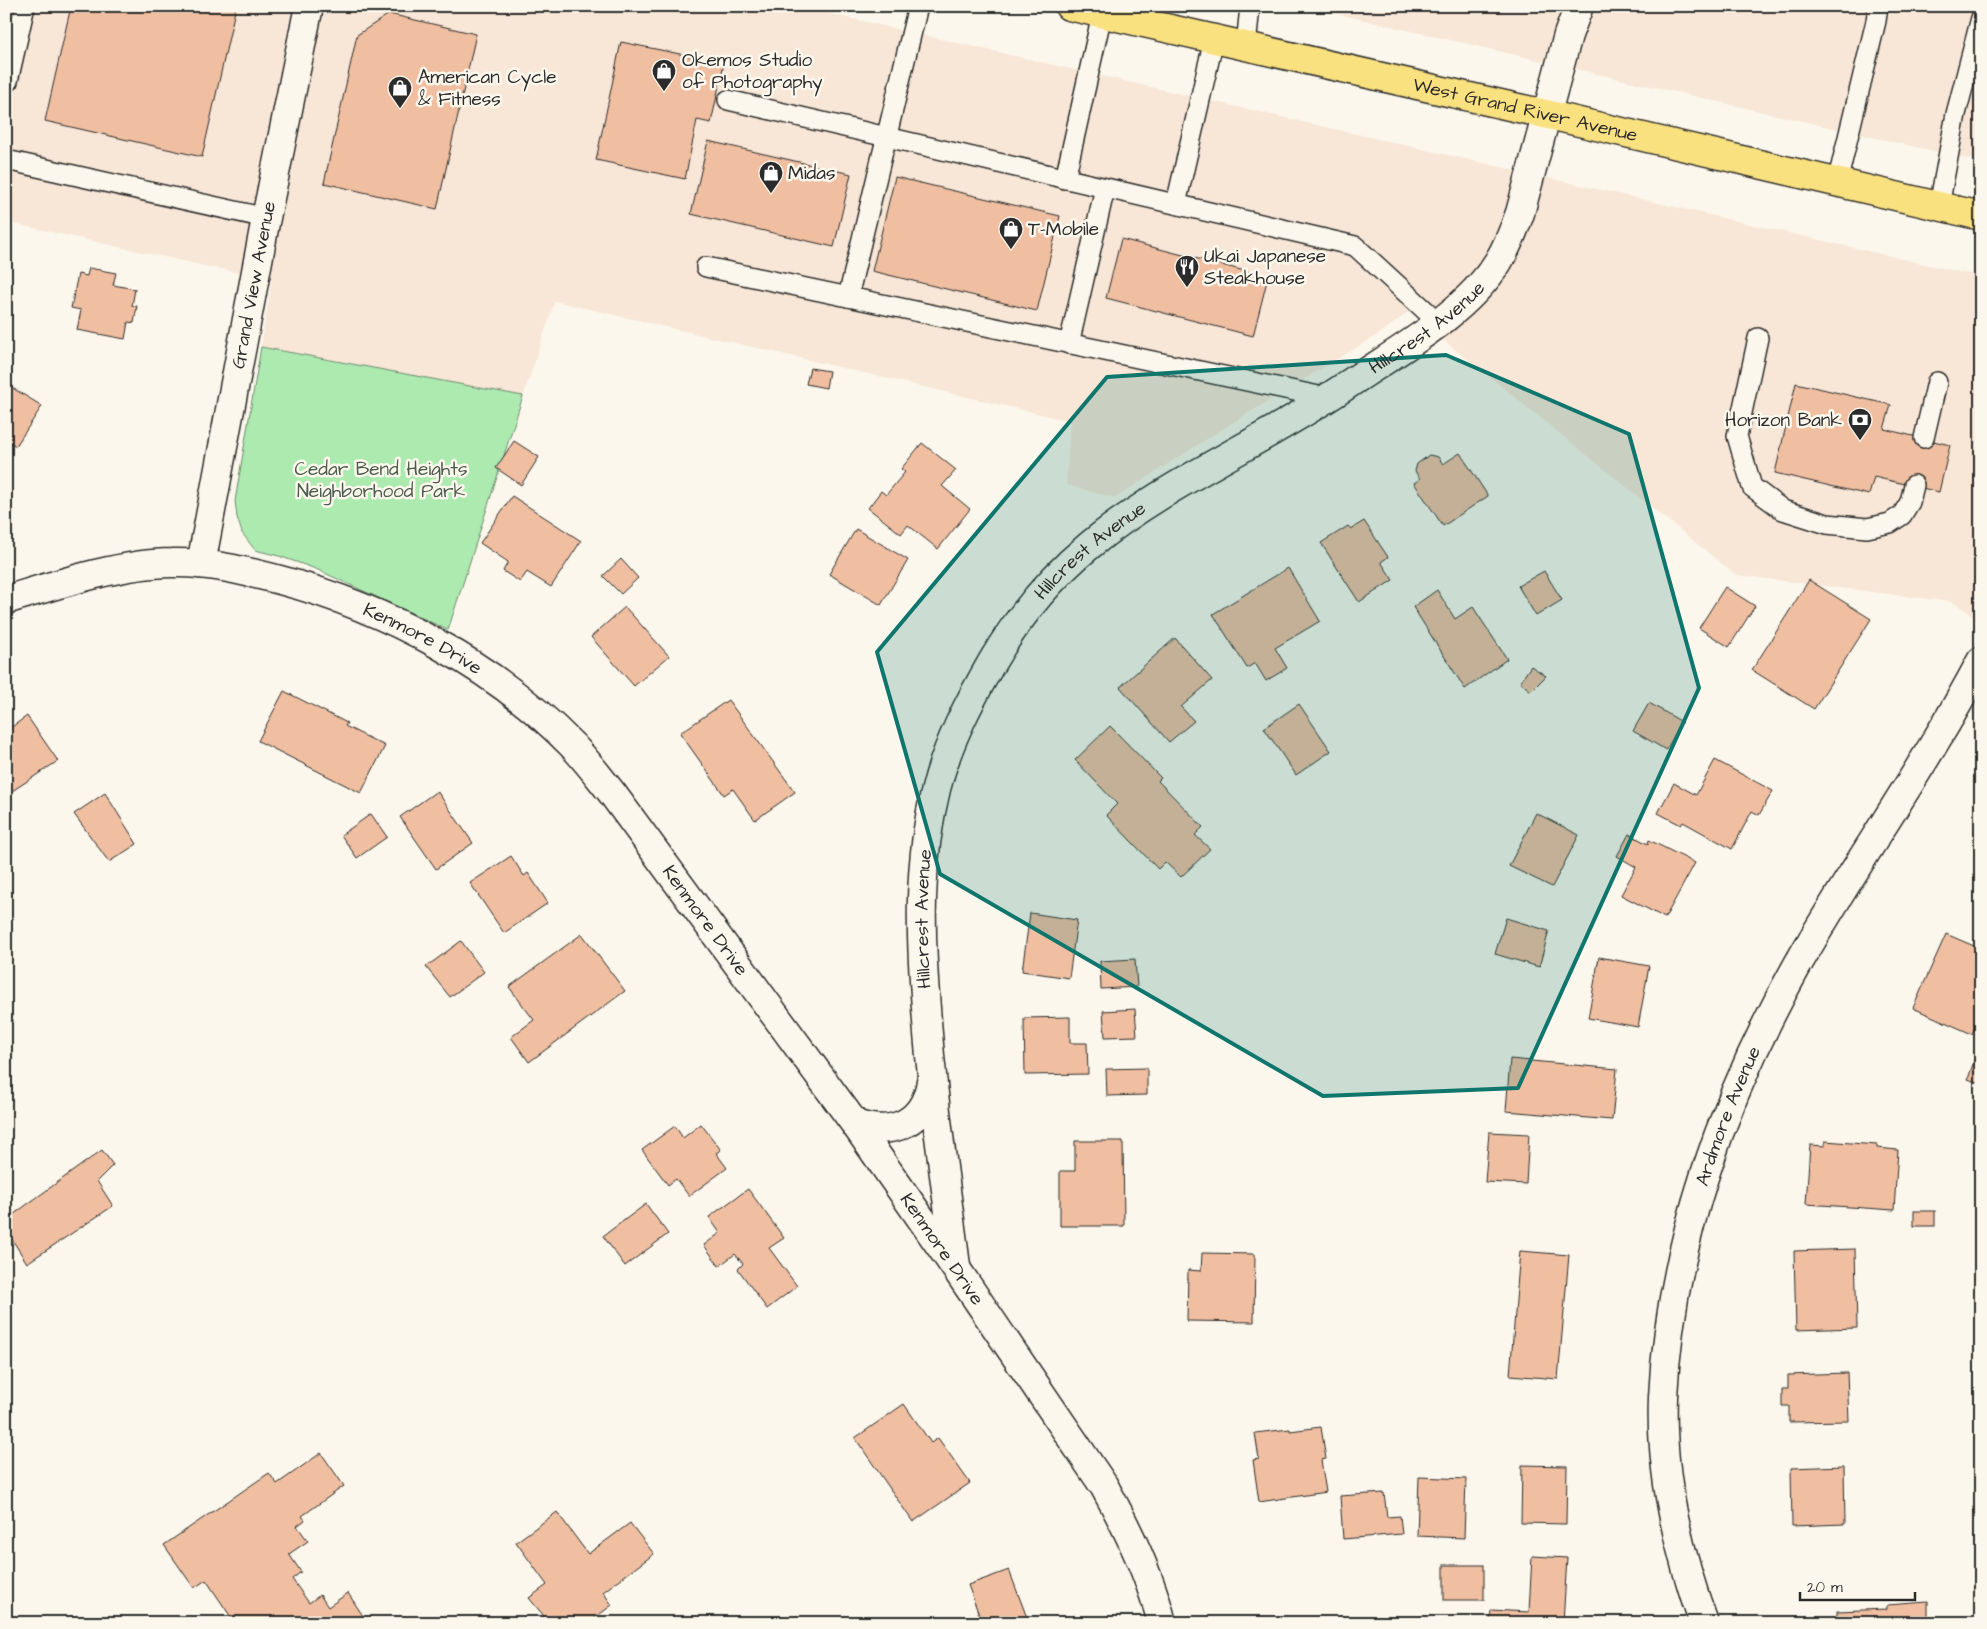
<svg xmlns="http://www.w3.org/2000/svg" width="1987" height="1629" font-family="'Architects Daughter',sans-serif">
<rect width="100%" height="100%" fill="#fbf7ec"/>
<filter id="ink" filterUnits="userSpaceOnUse"><feTurbulence type="fractalNoise" baseFrequency=".02" numOctaves="2"/><feDisplacementMap in="SourceGraphic" scale="10" xChannelSelector="R" yChannelSelector="G"/><feConvolveMatrix kernelMatrix="1 2 1 2 8 2 1 2 1" color-interpolation-filters="sRGB"/></filter>
<g filter="url(#ink)">
<g fill="#f8e6d6">
<path d="M 6,6 L 796,6 L 1981,277 L 1981,621 L 1953,602 L 1736,575 L 1447,343 L 1411,310 L 1382,332 L 1224,428 L 1115,498 L 1066,485 L 1070,421 L 555,301 L 523,396 L 261,347 L 272,279 L 210,267 L 6,222 Z"/>
<path d="M 1303,6 L 1981,6 L 1981,162 Z"/>
</g>
<path fill="#aceab0" stroke="#6c8a6e" d="M 261,347 L 523,396 L 448,630 L 316,569 L 279,556 L 255,550 L 242,533 L 237,517 L 235,501 Z"/>
<g fill="#f0bfa1" stroke="#2b2b2b">
<path d="M 71,6 L 236,6 L 202,157 L 45,121 Z"/>
<path d="M 389,14 L 476,34 L 437,209 L 324,183 L 357,35 Z"/>
<path d="M 621,42 L 724,63 L 711,123 L 697,120 L 685,179 L 596,160 Z"/>
<path d="M 708,141 L 851,174 L 834,247 L 691,214 Z"/>
<path d="M 895,177 L 1060,216 L 1037,311 L 872,271 Z"/>
<path d="M 1121,239 L 1268,277 L 1253,336 L 1106,298 Z"/>
<path d="M 89,268 L 116,273 L 113,285 L 135,289 L 132,306 L 137,306 L 134,323 L 128,322 L 125,339 L 77,330 L 81,310 L 71,308 L 78,274 L 87,276 Z"/>
<path d="M 810,368 L 829,371 L 826,388 L 806,384 Z"/>
<path d="M 1796,383 L 1891,405 L 1884,429 L 1950,445 L 1939,492 L 1874,477 L 1869,495 L 1775,473 Z"/>
<path d="M 6,384 L 42,406 L 16,446 L 7,441 L 6,442 Z"/>
<path d="M 514,441 L 539,457 L 521,485 L 496,468 Z"/>
<path d="M 922,443 L 956,470 L 942,486 L 970,509 L 938,549 L 908,525 L 901,534 L 868,508 L 881,491 L 886,495 L 905,472 L 901,469 Z"/>
<path d="M 1460,453 L 1488,496 L 1443,526 L 1414,483 L 1420,479 L 1415,471 L 1417,464 L 1429,455 L 1438,457 L 1443,464 Z"/>
<path d="M 512,496 L 581,541 L 551,587 L 527,572 L 520,582 L 503,571 L 508,562 L 480,543 Z"/>
<path d="M 1364,521 L 1388,557 L 1381,562 L 1393,580 L 1359,602 L 1321,543 L 1348,526 L 1351,529 Z"/>
<path d="M 856,529 L 908,560 L 881,605 L 829,574 Z"/>
<path d="M 621,559 L 638,578 L 621,594 L 603,576 Z"/>
<path d="M 1288,568 L 1320,621 L 1275,648 L 1287,668 L 1266,681 L 1255,663 L 1247,668 L 1213,614 Z"/>
<path d="M 1544,571 L 1562,600 L 1536,616 L 1518,586 Z"/>
<path d="M 1809,580 L 1871,619 L 1814,709 L 1752,670 Z"/>
<path d="M 1725,587 L 1755,606 L 1729,647 L 1699,628 Z"/>
<path d="M 1437,590 L 1455,619 L 1473,607 L 1507,659 L 1465,689 L 1413,607 Z"/>
<path d="M 625,607 L 669,656 L 634,686 L 591,637 Z"/>
<path d="M 1175,638 L 1212,680 L 1181,707 L 1194,721 L 1169,742 L 1120,687 Z"/>
<path d="M 1531,666 L 1546,676 L 1531,691 L 1520,682 Z"/>
<path d="M 284,691 L 347,723 L 345,726 L 385,746 L 361,793 L 258,741 Z"/>
<path d="M 728,700 L 795,792 L 755,820 L 733,789 L 724,795 L 680,733 Z"/>
<path d="M 1649,703 L 1682,722 L 1666,750 L 1633,731 Z"/>
<path d="M 1299,704 L 1331,751 L 1296,775 L 1264,728 Z"/>
<path d="M 27,716 L 58,761 L 6,795 L 6,731 Z"/>
<path d="M 1110,726 L 1161,778 L 1158,781 L 1203,827 L 1195,835 L 1210,849 L 1181,877 L 1165,862 L 1158,869 L 1106,815 L 1117,804 L 1075,760 Z"/>
<path d="M 1715,760 L 1773,791 L 1759,815 L 1752,811 L 1732,849 L 1683,822 L 1681,825 L 1658,813 L 1674,783 L 1696,795 Z"/>
<path d="M 437,791 L 473,843 L 436,869 L 400,817 Z"/>
<path d="M 105,793 L 137,844 L 109,862 L 74,814 Z"/>
<path d="M 1536,813 L 1579,835 L 1552,887 L 1509,866 Z"/>
<path d="M 371,814 L 387,837 L 357,858 L 341,835 Z"/>
<path d="M 1629,834 L 1648,844 L 1649,840 L 1695,863 L 1665,918 L 1621,895 L 1636,867 L 1617,856 Z"/>
<path d="M 511,856 L 524,876 L 528,873 L 548,903 L 504,933 L 470,883 Z"/>
<path d="M 1030,913 L 1077,920 L 1069,978 L 1022,971 Z"/>
<path d="M 1506,918 L 1549,931 L 1539,967 L 1495,954 Z"/>
<path d="M 582,934 L 625,991 L 529,1062 L 511,1037 L 534,1020 L 509,987 Z"/>
<path d="M 1946,934 L 1981,949 L 1981,1014 L 1972,1034 L 1913,1008 Z"/>
<path d="M 461,941 L 484,972 L 450,997 L 426,967 Z"/>
<path d="M 1599,957 L 1649,966 L 1638,1027 L 1588,1018 Z"/>
<path d="M 1135,959 L 1137,987 L 1101,989 L 1100,961 Z"/>
<path d="M 1135,1009 L 1137,1036 L 1105,1037 L 1103,1011 Z"/>
<path d="M 1070,1017 L 1070,1043 L 1087,1043 L 1088,1074 L 1025,1075 L 1024,1018 Z"/>
<path d="M 1980,1043 L 1981,1043 L 1981,1084 L 1968,1079 Z"/>
<path d="M 1510,1059 L 1617,1069 L 1612,1120 L 1506,1111 Z"/>
<path d="M 1147,1068 L 1147,1095 L 1107,1096 L 1106,1069 Z"/>
<path d="M 701,1124 L 721,1150 L 716,1153 L 727,1168 L 689,1196 L 676,1179 L 668,1185 L 642,1150 L 675,1126 L 683,1138 Z"/>
<path d="M 1489,1132 L 1529,1134 L 1526,1184 L 1485,1182 Z"/>
<path d="M 1075,1141 L 1123,1141 L 1124,1226 L 1060,1226 L 1060,1171 L 1075,1171 Z"/>
<path d="M 1825,1141 L 1877,1145 L 1877,1148 L 1898,1150 L 1894,1210 L 1806,1204 L 1810,1145 L 1825,1146 Z"/>
<path d="M 102,1150 L 113,1165 L 97,1181 L 113,1206 L 27,1263 L 6,1230 L 6,1204 L 14,1214 Z"/>
<path d="M 748,1189 L 784,1238 L 769,1248 L 797,1286 L 767,1309 L 738,1269 L 743,1264 L 735,1254 L 719,1266 L 704,1245 L 720,1233 L 709,1217 Z"/>
<path d="M 646,1204 L 668,1234 L 625,1266 L 603,1236 Z"/>
<rect x="1914" y="1211" width="21" height="15"/>
<path d="M 1855,1249 L 1857,1328 L 1796,1330 L 1794,1251 Z"/>
<path d="M 1520,1251 L 1569,1255 L 1558,1379 L 1510,1375 Z"/>
<path d="M 1202,1253 L 1255,1254 L 1254,1322 L 1187,1321 L 1188,1270 L 1201,1271 Z"/>
<path d="M 1847,1373 L 1849,1421 L 1789,1422 L 1789,1406 L 1782,1406 L 1782,1389 L 1788,1389 L 1788,1375 Z"/>
<path d="M 904,1404 L 931,1443 L 938,1438 L 970,1483 L 913,1522 L 855,1438 Z"/>
<path d="M 1321,1427 L 1326,1459 L 1321,1460 L 1326,1492 L 1259,1502 L 1253,1460 L 1259,1459 L 1255,1433 L 1290,1429 L 1290,1431 Z"/>
<path d="M 321,1453 L 344,1486 L 302,1516 L 305,1520 L 297,1526 L 308,1541 L 289,1554 L 301,1572 L 292,1579 L 309,1603 L 320,1595 L 328,1607 L 348,1593 L 365,1619 L 360,1623 L 235,1623 L 206,1580 L 194,1588 L 164,1545 L 269,1473 L 277,1484 Z"/>
<path d="M 1522,1465 L 1567,1466 L 1566,1524 L 1521,1523 Z"/>
<path d="M 1844,1466 L 1845,1524 L 1792,1526 L 1791,1468 Z"/>
<path d="M 1419,1477 L 1466,1479 L 1464,1538 L 1417,1536 Z"/>
<path d="M 1384,1493 L 1387,1517 L 1400,1516 L 1402,1534 L 1343,1539 L 1340,1496 Z"/>
<path d="M 557,1512 L 588,1554 L 630,1523 L 654,1554 L 603,1592 L 612,1605 L 588,1623 L 536,1622 L 544,1616 L 529,1598 L 547,1585 L 516,1542 Z"/>
<path d="M 1532,1556 L 1567,1558 L 1563,1623 L 1490,1623 L 1491,1610 L 1529,1612 Z"/>
<rect x="1444" y="1565" width="40" height="35"/>
<path d="M 1009,1570 L 1029,1623 L 982,1623 L 968,1585 Z"/>
<path d="M 1928,1602 L 1928,1623 L 1837,1623 L 1837,1611 L 1887,1609 L 1887,1605 Z"/>
</g>
<g fill="none" stroke-linecap="round" stroke-linejoin="round">
<defs>
<g id="service">
<path d="M 1246,46 L 1250,6"/>
<path d="M 8,81 L 25,6"/>
<path d="M 728,100 L 1355,246 L 1438,322"/>
<path d="M 6,160 L 266,218"/>
<path d="M 1065,179 L 1102,14"/>
<path d="M 1837,183 L 1876,21 L 1878,6"/>
<path d="M 1176,204 L 1214,39"/>
<path d="M 1939,206 L 1956,114 L 1981,18"/>
<path d="M 706,267 L 1328,398"/>
<path d="M 848,297 L 918,6"/>
<path d="M 1758,338 L 1737,436 L 1752,487 L 1783,510 L 1827,524 L 1867,528 L 1890,523 L 1902,515 L 1910,502 L 1914,485"/>
<path d="M 1069,344 L 1105,188"/>
<path d="M 1924,438 L 1937,382"/>
</g>
<g id="minor">
<path id="s1" d="M 201,564 L 266,218 L 309,6"/>
<path id="s2" d="M 6,600 C 55,585 121,563 172,563 C 209,562 245,571 280,580 C 386,608 496,667 573,746 C 587,761 599,777 612,793 L 855,1124 L 957,1270 L 1104,1486 C 1128,1529 1150,1575 1162,1623"/>
<path d="M 855,1124 C 893,1137 925,1123 931,1081"/>
<path id="s3" d="M 956,1266 C 945,1180 932,1094 926,1008 C 920,935 918,861 936,789 C 947,744 969,702 992,662 C 1017,619 1051,577 1090,545 C 1168,481 1266,441 1350,383 C 1400,349 1465,314 1498,262 C 1508,246 1514,230 1520,213 L 1568,35 L 1579,6"/>
<path id="s4" d="M 1704,1623 C 1678,1551 1660,1474 1663,1397 C 1670,1246 1723,1098 1797,966 C 1855,863 1926,766 1981,661"/>
</g>
<g id="primary">
<path id="s5" d="M 1069,6 L 1545,114 L 1981,216"/>
</g>
</defs>
<use href="#service" stroke="#2b2b2b" stroke-width="22"/>
<use href="#minor" stroke="#2b2b2b" stroke-width="31"/>
<use href="#primary" stroke="#2b2b2b" stroke-width="31"/>
<use href="#service" stroke="#fbf7ec" stroke-width="19"/>
<use href="#minor" stroke="#fbf7ec" stroke-width="28"/>
<use href="#primary" stroke="#fae180" stroke-width="28"/>
</g>
</g>
<path fill="#0f766e" fill-opacity="0.2" stroke="#0f766e" stroke-width="4" stroke-linejoin="round" d="M 1446,355 L 1629,434 L 1699,688 L 1518,1088 L 1323,1096 L 940,874 L 877,652 L 1107,377 Z"/>
<defs>
<symbol id="shop-pin" viewBox="-11 -11 22 30"><path d="M0 17L-7.5 6A9.5 9.5 0 1 1 7.5 6Z" fill="#2b2b2b" stroke="#fbf7ec"/><path d="M-5-2.5h2.3a2.7 3.5 0 0 1 5.4 0H5L5.5 6h-11ZM-1.5-2.5h3a1.5 2.3 0 0 0-3 0Z" fill="#fff"/></symbol>
<symbol id="restaurant-pin" viewBox="-11 -11 22 30"><path d="M0 17L-7.5 6A9.5 9.5 0 1 1 7.5 6Z" fill="#2b2b2b" stroke="#fbf7ec"/><path d="M-5-6h1v4h1v-4h1v4h1v-4h1v5L-1.5 .5V6h-2V.5L-5-1ZM5-6V6H3V1.5H1.5Q1.5-4 5-6Z" fill="#fff"/></symbol>
<symbol id="bank-pin" viewBox="-11 -11 22 30"><path d="M0 17L-7.5 6A9.5 9.5 0 1 1 7.5 6Z" fill="#2b2b2b" stroke="#fbf7ec"/><path d="M-6-4H6V4H-6ZM0-2.3a2.3 2.3 0 1 0 0 4.6a2.3 2.3 0 1 0 0-4.6Z" fill="#fff"/></symbol>
</defs>
<g fill-rule="evenodd">
<use href="#shop-pin" x="650" y="57" width="28" height="38"/>
<use href="#shop-pin" x="386" y="74" width="28" height="38"/>
<use href="#shop-pin" x="757" y="159" width="28" height="38"/>
<use href="#shop-pin" x="997" y="215" width="28" height="38"/>
<use href="#restaurant-pin" x="1173" y="253" width="28" height="38"/>
<use href="#bank-pin" x="1846" y="406" width="28" height="38"/>
</g>
<g text-anchor="middle" dominant-baseline="central" stroke-width="5" stroke-linejoin="round" paint-order="stroke">
<g font-size="19" fill="#2b2b2b" stroke="#fbf7ec" text-anchor="start">
<text x="682" y="60">Okemos Studio<tspan x="682" dy="22">of Photography</tspan></text>
<text x="418" y="77">American Cycle<tspan x="418" dy="22">&amp; Fitness</tspan></text>
<text x="788" y="173">Midas</text>
<text x="1028" y="229">T-Mobile</text>
<text x="1204" y="256">Ukai Japanese<tspan x="1204" dy="22">Steakhouse</tspan></text>
<text x="1842" y="420" text-anchor="end">Horizon Bank</text>
</g>
<g font-size="19" fill="#2b2b2b" stroke="#fbf7ec">
<text stroke="none"><textPath href="#s5" startOffset="468">West Grand River Avenue</textPath></text>
<text stroke="none"><textPath href="#s1" startOffset="284">Grand View Avenue</textPath></text>
<text stroke="none"><textPath href="#s3" startOffset="1174">Hillcrest Avenue</textPath></text>
<text stroke="none"><textPath href="#s3" startOffset="769">Hillcrest Avenue</textPath></text>
<text stroke="none"><textPath href="#s2" startOffset="435">Kenmore Drive</textPath></text>
<text stroke="none"><textPath href="#s3" startOffset="349">Hillcrest Avenue</textPath></text>
<text stroke="none"><textPath href="#s2" startOffset="840">Kenmore Drive</textPath></text>
<text stroke="none"><textPath href="#s4" startOffset="521">Ardmore Avenue</textPath></text>
<text stroke="none"><textPath href="#s2" startOffset="1245">Kenmore Drive</textPath></text>
</g>
<g font-size="19" fill="#4b5b4c" stroke="#fbf7ec">
<text x="381" y="469">Cedar Bend Heights<tspan x="381" dy="22">Neighborhood Park</tspan></text>
</g>
</g>
<rect width="1987" height="1629" fill="none" stroke="#fbf7ec" stroke-width="25"/>
<rect x="12" y="12" width="1962" height="1604" fill="none" stroke="#2b2b2b" stroke-width="2" filter="url(#ink)"/>
<path d="M1800 1592v8h115v-8" fill="none" stroke="#2b2b2b" stroke-width="2.5"/>
<text x="1807" y="1592" font-size="15" fill="#2b2b2b" stroke="#fbf7ec" stroke-width="4" paint-order="stroke">20 m</text>
</svg>
